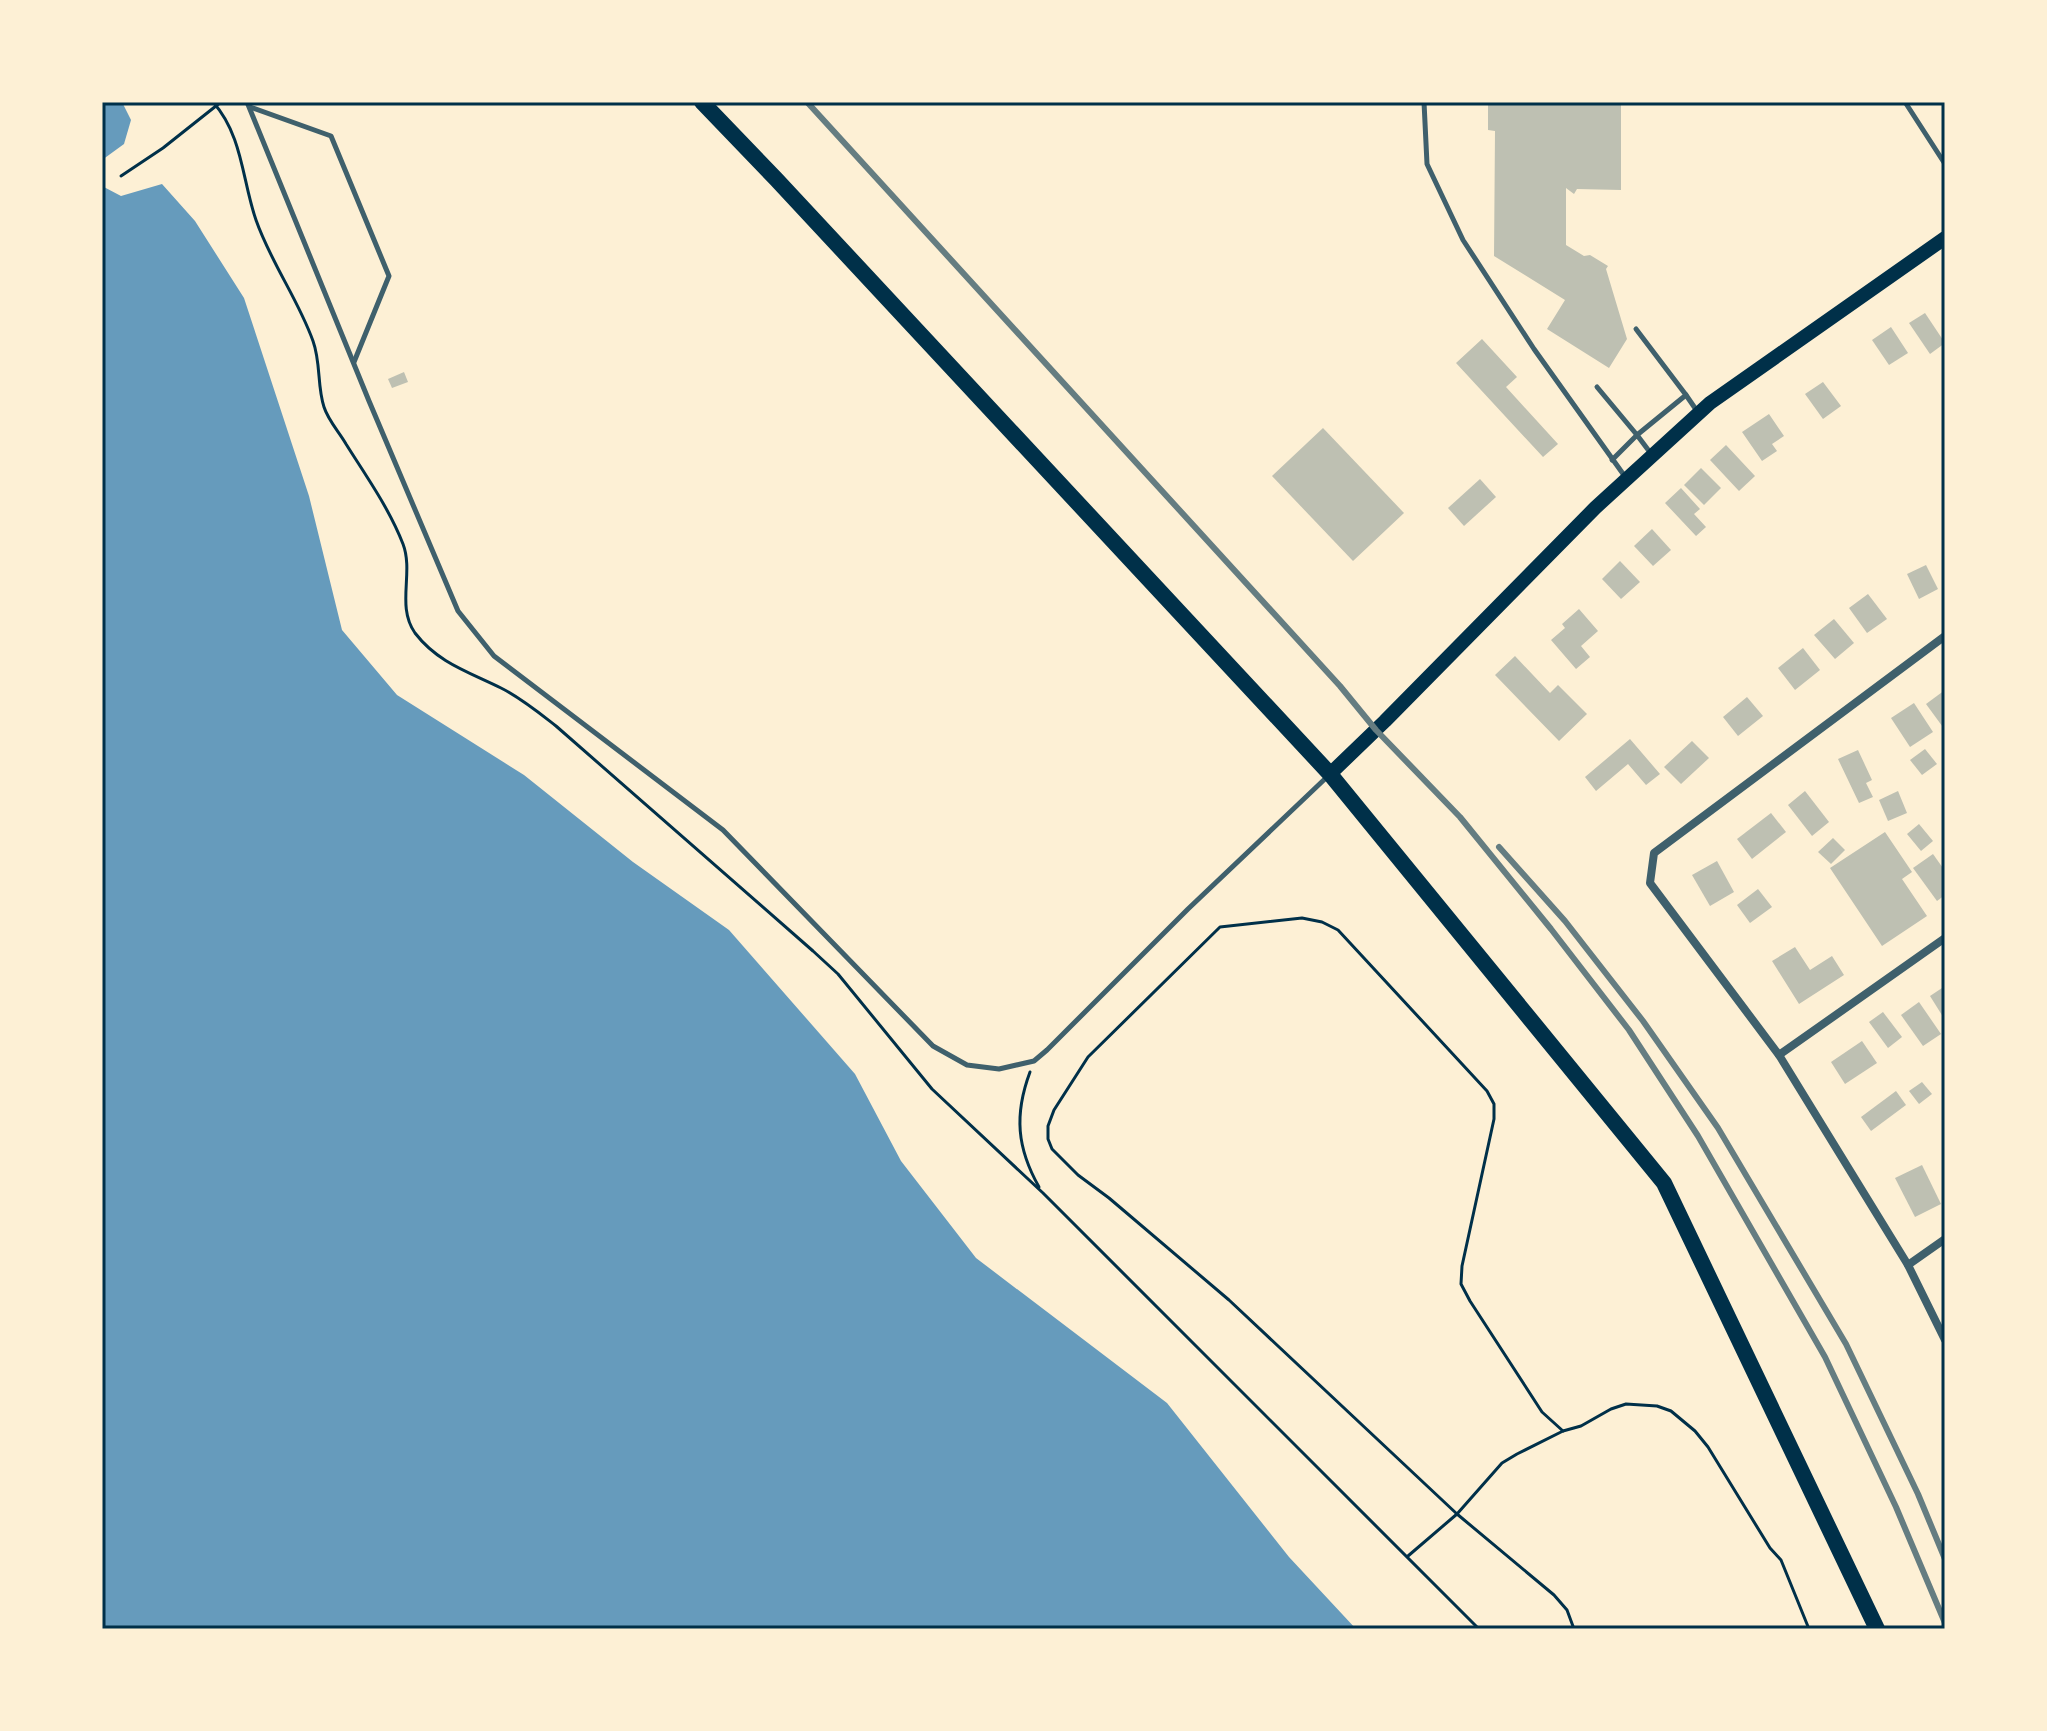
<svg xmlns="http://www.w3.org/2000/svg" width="2047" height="1731" font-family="'PT Serif',serif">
<rect width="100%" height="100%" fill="#fdf0d5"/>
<g fill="#669bbc">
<path d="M 102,102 L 122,102 L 131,120 L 124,144 L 102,160 Z"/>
<path d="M 162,184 L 195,221 L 244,298 L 309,496 L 342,630 L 397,695 L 524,775 L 633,862 L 729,930 L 855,1074 L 901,1161 L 976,1258 L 1167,1403 L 1289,1557 L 1356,1629 L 102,1629 L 102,186 L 121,196 Z"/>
</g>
<g fill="#bec0b2">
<path d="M 1488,102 L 1621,102 L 1621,190 L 1577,189 L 1574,194 L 1566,188 L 1566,245 L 1584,256 L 1590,255 L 1608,266 L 1606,269 L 1627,339 L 1609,368 L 1547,329 L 1565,300 L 1494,256 L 1495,131 L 1488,130 Z"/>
<path d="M 1925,313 L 1945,343 L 1930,354 L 1909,323 Z"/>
<path d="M 1891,327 L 1908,353 L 1889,365 L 1872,340 Z"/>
<path d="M 1482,339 L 1517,377 L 1506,387 L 1558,444 L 1543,457 L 1456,363 Z"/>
<path d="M 404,372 L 408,382 L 392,388 L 388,379 Z"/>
<path d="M 1823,382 L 1841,406 L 1823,419 L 1805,394 Z"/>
<path d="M 1769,414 L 1784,436 L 1772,444 L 1777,451 L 1762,461 L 1742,432 Z"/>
<path d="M 1323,428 L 1404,513 L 1353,561 L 1272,476 Z"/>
<path d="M 1726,445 L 1755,476 L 1739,491 L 1710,460 Z"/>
<path d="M 1701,468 L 1721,488 L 1704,505 L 1684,485 Z"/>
<path d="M 1480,479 L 1496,497 L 1464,526 L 1448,508 Z"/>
<path d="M 1681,488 L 1700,509 L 1694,514 L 1706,527 L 1696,536 L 1665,503 Z"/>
<path d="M 1652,529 L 1671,550 L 1653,566 L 1634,546 Z"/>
<path d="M 1620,561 L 1640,582 L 1621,599 L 1602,579 Z"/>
<path d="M 1926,565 L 1938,589 L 1919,599 L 1907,574 Z"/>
<path d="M 1868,594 L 1887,619 L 1867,633 L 1849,608 Z"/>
<path d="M 1579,609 L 1598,631 L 1581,646 L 1590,657 L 1576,669 L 1551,640 L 1565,628 L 1562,624 Z"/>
<path d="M 1834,619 L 1854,643 L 1835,659 L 1814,635 Z"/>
<path d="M 1803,648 L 1820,670 L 1795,690 L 1778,668 Z"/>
<path d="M 1515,656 L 1550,693 L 1558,685 L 1587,714 L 1559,741 L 1495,675 Z"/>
<path d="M 1945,690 L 1945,730 L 1926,704 Z"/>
<path d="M 1747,697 L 1763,716 L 1738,736 L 1723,717 Z"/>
<path d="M 1914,703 L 1933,732 L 1910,747 L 1891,718 Z"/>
<path d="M 1630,739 L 1660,774 L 1646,785 L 1628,764 L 1596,791 L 1585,777 Z"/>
<path d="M 1692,741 L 1709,758 L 1681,784 L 1664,767 Z"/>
<path d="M 1925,749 L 1937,764 L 1922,775 L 1910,760 Z"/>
<path d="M 1858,750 L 1872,780 L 1866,783 L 1873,797 L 1859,803 L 1838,759 Z"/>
<path d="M 1805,791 L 1829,822 L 1812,836 L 1788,805 Z"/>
<path d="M 1898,791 L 1907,813 L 1888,821 L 1879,800 Z"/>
<path d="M 1771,813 L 1786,832 L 1752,859 L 1737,839 Z"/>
<path d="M 1919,824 L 1933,841 L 1921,851 L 1907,834 Z"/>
<path d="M 1885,832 L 1912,872 L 1902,879 L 1927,916 L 1882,946 L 1830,868 Z"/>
<path d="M 1833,838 L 1845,850 L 1831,864 L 1818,852 Z"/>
<path d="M 1933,854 L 1945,871 L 1945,895 L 1937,901 L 1913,868 Z"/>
<path d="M 1717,861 L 1734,892 L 1710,906 L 1692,875 Z"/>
<path d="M 1758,889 L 1772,907 L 1750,923 L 1737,905 Z"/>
<path d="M 1795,947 L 1810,970 L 1832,956 L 1844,975 L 1799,1004 L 1772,961 Z"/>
<path d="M 1945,986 L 1945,1020 L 1930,996 Z"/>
<path d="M 1919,1002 L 1941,1034 L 1923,1046 L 1901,1015 Z"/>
<path d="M 1883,1012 L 1902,1037 L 1888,1048 L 1869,1022 Z"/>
<path d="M 1862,1041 L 1877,1063 L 1845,1084 L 1831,1062 Z"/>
<path d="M 1922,1082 L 1932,1094 L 1919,1104 L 1909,1091 Z"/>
<path d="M 1896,1091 L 1906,1105 L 1871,1131 L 1861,1117 Z"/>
<path d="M 1922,1165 L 1941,1204 L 1915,1217 L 1895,1178 Z"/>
</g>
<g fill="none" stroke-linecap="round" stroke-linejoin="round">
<g stroke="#003049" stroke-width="3">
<path d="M 213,102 C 243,136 242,180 256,220 C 271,263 298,299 313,341 C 321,363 317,386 324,407 C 328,420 339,432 346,444 C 366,476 389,508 403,544 C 414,573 396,606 415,633 C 438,663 469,672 501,688 C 521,698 538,712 556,726 L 813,951 L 838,974 L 932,1089 L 1043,1193 L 1479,1629"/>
<path d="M 121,176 L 163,148 L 221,102"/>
<path d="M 1030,1072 C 1014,1115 1017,1148 1039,1187"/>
<path d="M 1563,1431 L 1542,1412 L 1470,1301 L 1461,1284 L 1462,1266 L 1494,1119 L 1494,1104 L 1487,1091 L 1338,930 L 1322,922 L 1302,918 L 1220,927 L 1088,1057 L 1054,1110 L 1048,1126 L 1048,1139 L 1052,1149 L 1078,1175 L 1109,1198 L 1229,1300 L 1457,1514 L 1554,1595 L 1567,1610 L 1574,1629"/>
<path d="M 1408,1556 L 1457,1514 L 1502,1463 L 1517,1454 L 1563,1431 L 1581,1426 L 1611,1409 L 1626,1404 L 1657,1406 L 1671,1411 L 1695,1431 L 1708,1447 L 1770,1548 L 1781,1560 L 1809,1629"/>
</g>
<g stroke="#3f606c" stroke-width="5">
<path d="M 247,102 L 369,401 L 458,611 L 494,656 L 723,830 L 933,1046 L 967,1065 L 999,1069 L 1034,1061 L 1047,1050 L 1188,909 L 1328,776"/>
<path d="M 1424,102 L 1427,164 L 1463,240 L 1534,349 L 1626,478"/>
<path d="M 1905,102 L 1945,164"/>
<path d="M 250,107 L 331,136 L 389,276 L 354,362"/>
<path d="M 1597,387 L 1637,435 L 1686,395 L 1636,329"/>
<path d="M 1686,395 L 1697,411"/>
<path d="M 1612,460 L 1637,435 L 1652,455"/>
</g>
<g stroke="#3f606c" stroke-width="8">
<path d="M 1945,636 L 1654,853 L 1650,883 L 1779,1055 L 1908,1265 L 1945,1340"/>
<path d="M 1779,1055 L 1945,938"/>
<path d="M 1908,1265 L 1945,1239"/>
</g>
<path stroke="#003049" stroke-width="14" d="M 1330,774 L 1385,721 L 1595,508 L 1710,403 L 1945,238"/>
<path stroke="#003049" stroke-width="16" d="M 702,102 L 776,179 L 1330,774 L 1664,1183 L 1877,1629"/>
<g stroke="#657d81" stroke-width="6">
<path d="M 807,102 L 1340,686 L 1376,730 L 1460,817 L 1551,929 L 1629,1030 L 1698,1136 L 1825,1357 L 1896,1507 L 1945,1623"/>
<path d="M 1499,847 L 1565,921 L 1643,1021 L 1718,1128 L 1846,1344 L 1918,1494 L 1945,1559"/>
</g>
</g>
<rect width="2047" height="1731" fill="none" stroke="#fdf0d5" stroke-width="208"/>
<rect x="104" y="104" width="1839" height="1523" fill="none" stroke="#003049" stroke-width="3"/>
</svg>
